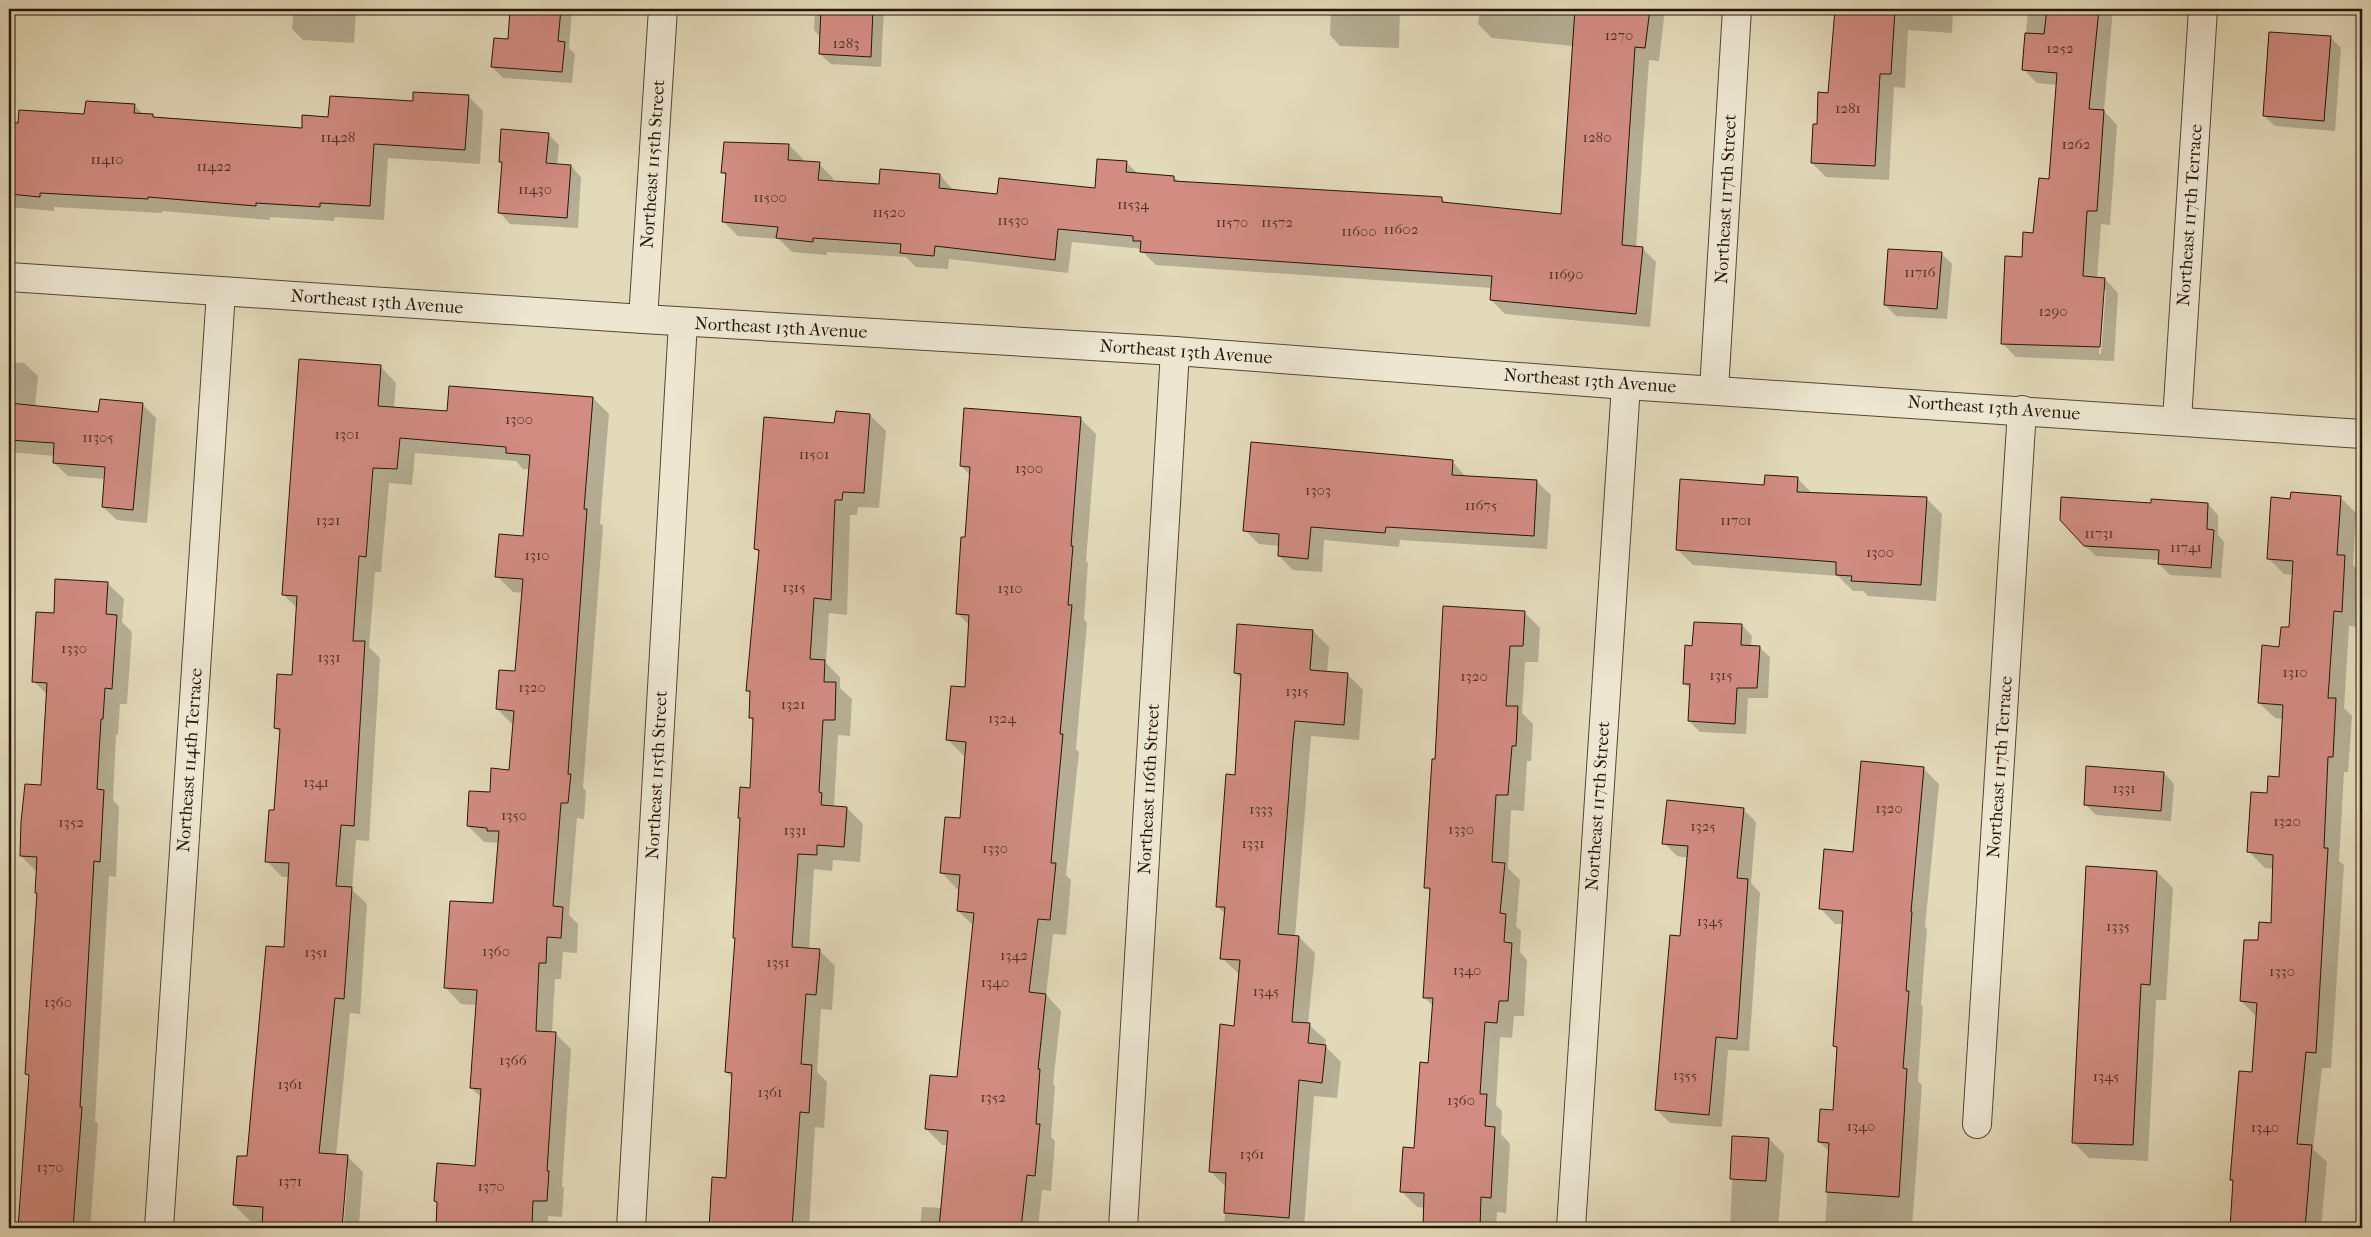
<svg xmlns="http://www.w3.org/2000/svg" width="2371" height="1237" font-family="'IM FELL French Canon',serif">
<rect width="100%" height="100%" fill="#e3daba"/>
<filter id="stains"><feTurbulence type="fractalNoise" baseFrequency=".004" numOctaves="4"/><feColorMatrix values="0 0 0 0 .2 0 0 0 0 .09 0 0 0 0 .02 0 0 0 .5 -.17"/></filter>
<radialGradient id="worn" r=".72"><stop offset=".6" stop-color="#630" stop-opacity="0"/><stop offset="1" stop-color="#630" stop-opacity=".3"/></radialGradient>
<g fill="#0003" fill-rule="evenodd">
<path d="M 294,9 L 356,9 L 354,43 L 303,40 L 292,29 Z"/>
<path d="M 511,9 L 572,9 L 569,48 L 575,54 L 572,83 L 503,78 L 492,67 L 509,40 Z"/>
<path d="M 815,9 L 884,9 L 881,67 L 831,64 L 820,54 L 821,38 L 814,30 Z"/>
<path d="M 1331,9 L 1400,9 L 1399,48 L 1340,46 L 1330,35 Z"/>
<path d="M 1480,9 L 1665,9 L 1659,61 L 1649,60 L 1636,248 L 1642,248 L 1656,262 L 1650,327 L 1505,314 L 1491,300 L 1492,288 L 1156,265 L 1142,251 L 1142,249 L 1072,242 L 1068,273 L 949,259 L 948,269 L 916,267 L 906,257 L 827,252 L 827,255 L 792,252 L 779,239 L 738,236 L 724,222 L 727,177 L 722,172 L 789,145 L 803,159 L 802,162 L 819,164 L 833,178 L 833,183 L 880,185 L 940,175 L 954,191 L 999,195 L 1096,190 L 1126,162 L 1138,174 L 1174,177 L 1180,183 L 1441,198 L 1447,204 L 1562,215 L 1573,46 L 1492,38 L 1478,24 Z"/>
<path d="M 1836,9 L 1962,9 L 1953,9 L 1952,33 L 1908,30 L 1905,88 L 1894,87 L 1889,180 L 1826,177 L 1812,163 L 1818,126 L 1829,94 Z"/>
<path d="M 2028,9 L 2113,9 L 2104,111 L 2117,125 L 2110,225 L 2101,224 L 2097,279 L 2105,279 L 2118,293 L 2114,361 L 2016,357 L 2003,344 L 2024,258 L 2034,235 L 2050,181 L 2057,85 L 2037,83 L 2023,69 ZM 2103,290 L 2106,290 L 2101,354 L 2099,354 Z"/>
<path d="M 2331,38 L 2341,48 L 2335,131 L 2275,126 L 2264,116 Z"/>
<path d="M 468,96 L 483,111 L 480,164 L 388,158 L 384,220 L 335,217 L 334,221 L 270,217 L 270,220 L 162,211 L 162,213 L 54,207 L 54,211 L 9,207 L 9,124 L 19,125 L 86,115 L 135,106 L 144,115 L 152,115 L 155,118 L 303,129 L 329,118 L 414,102 Z"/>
<path d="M 548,134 L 559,145 L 557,165 L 571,166 L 581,177 L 578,228 L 510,224 L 500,213 L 503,164 L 500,161 Z"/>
<path d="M 1941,253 L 1952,264 L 1947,319 L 1896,316 L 1885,305 Z"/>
<path d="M 9,362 L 24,363 L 38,376 L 35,407 L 99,413 L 143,405 L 156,418 L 147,523 L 117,520 L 103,507 L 105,479 L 68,476 L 54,463 L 55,456 L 9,452 Z"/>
<path d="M 381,367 L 396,383 L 394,408 L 448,412 L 450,387 L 593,398 L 609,414 L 600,523 L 603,526 L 583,788 L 586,791 L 584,819 L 577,818 L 569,915 L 578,924 L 577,953 L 563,952 L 561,979 L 555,979 L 552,1033 L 555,1033 L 571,1049 L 562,1186 L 564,1188 L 562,1217 L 548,1216 L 548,1228 L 437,1228 L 439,1204 L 436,1201 L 477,1167 L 482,1098 L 471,1088 L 477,1005 L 461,1004 L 446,988 L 494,904 L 499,843 L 484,842 L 468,826 L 491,793 L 510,771 L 513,725 L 497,709 L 516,672 L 523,593 L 513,592 L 497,576 L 524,537 L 530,469 L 523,469 L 516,461 L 415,453 L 412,485 L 389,483 L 381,572 L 375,572 L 369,647 L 380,658 L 369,841 L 356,840 L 352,890 L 367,904 L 360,1014 L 350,1013 L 336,1156 L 347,1156 L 363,1172 L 359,1224 L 363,1228 L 263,1228 L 264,1222 L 250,1221 L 234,1205 L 248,1158 L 285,948 L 289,877 L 282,877 L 267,861 L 275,812 L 281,733 L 275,728 L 293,676 L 298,609 L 283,594 ZM 345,1169 L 348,1169 L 344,1222 L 341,1221 Z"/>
<path d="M 870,415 L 886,431 L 879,508 L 858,507 L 857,515 L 850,515 L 847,615 L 829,613 L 826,663 L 840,677 L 840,688 L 852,699 L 850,736 L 838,735 L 834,806 L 847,808 L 863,824 L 860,862 L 833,860 L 832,871 L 814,869 L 809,949 L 819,950 L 835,966 L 832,1010 L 821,1009 L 817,1072 L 827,1082 L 824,1128 L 815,1127 L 809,1228 L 710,1228 L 713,1178 L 727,1179 L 733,1079 L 726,1072 L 736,939 L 734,938 L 742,820 L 739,817 L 751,789 L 754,722 L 750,717 L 751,694 L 747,690 L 760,553 L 755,549 L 835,424 Z"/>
<path d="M 1080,418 L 1096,434 L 1086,561 L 1088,563 L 1084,619 L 1087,623 L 1076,749 L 1079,752 L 1066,875 L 1071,880 L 1066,935 L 1053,934 L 1046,995 L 1061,1011 L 1053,1084 L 1055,1086 L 1051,1137 L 1055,1141 L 1051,1191 L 1042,1190 L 1038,1228 L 920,1228 L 922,1207 L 942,1208 L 948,1145 L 942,1145 L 926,1129 L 958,1079 L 974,926 L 958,911 L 960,889 L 957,889 L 942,873 L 961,820 L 966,756 L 964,756 L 948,740 L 966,689 L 970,626 L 957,613 L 967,539 L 970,475 L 961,466 Z"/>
<path d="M 1452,461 L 1466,477 L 1536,481 L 1551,495 L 1547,549 L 1400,540 L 1399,547 L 1324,540 L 1322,572 L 1293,570 L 1279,556 L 1280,546 L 1259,544 L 1245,530 Z"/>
<path d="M 1798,479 L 1813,494 L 1926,498 L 1942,514 L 1936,601 L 1868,596 L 1863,591 L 1853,591 L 1838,576 L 1693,565 L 1677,549 L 1765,486 Z"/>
<path d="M 2340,497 L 2356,513 L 2353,565 L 2360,572 L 2358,627 L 2349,626 L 2344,708 L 2352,716 L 2348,772 L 2344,772 L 2339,861 L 2344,865 L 2331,1068 L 2322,1068 L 2313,1149 L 2327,1162 L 2321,1228 L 2231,1228 L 2234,1183 L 2231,1180 L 2253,1074 L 2257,1017 L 2241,1001 L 2259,942 L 2272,925 L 2274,869 L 2265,868 L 2249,852 L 2268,795 L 2281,778 L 2284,719 L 2275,718 L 2259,703 L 2280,648 L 2290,629 L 2293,575 L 2284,574 L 2268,558 L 2292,500 Z"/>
<path d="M 2152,504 L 2208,504 L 2218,515 L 2218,535 L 2224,542 L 2221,578 L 2170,575 L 2159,564 L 2159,560 L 2096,556 L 2084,545 Z"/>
<path d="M 108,584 L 124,599 L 122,622 L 132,632 L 127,704 L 120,704 L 118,735 L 116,734 L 113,800 L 119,807 L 116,877 L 109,876 L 95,1121 L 98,1124 L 90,1228 L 19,1228 L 30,1077 L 27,1074 L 38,895 L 37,893 L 37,872 L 21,856 L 42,786 L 48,695 L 33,681 L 55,614 Z"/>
<path d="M 1524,612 L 1540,628 L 1538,662 L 1525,662 L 1522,713 L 1533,724 L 1531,761 L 1527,761 L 1524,811 L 1511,810 L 1508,868 L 1520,880 L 1516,926 L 1521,931 L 1520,952 L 1527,960 L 1524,1016 L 1514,1016 L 1512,1038 L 1500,1037 L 1496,1105 L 1502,1111 L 1501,1134 L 1510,1144 L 1506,1213 L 1497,1212 L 1496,1228 L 1424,1228 L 1425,1208 L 1417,1207 L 1401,1191 L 1415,1149 L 1430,1064 L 1434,1007 L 1424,997 L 1431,892 L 1425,887 L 1436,760 Z"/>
<path d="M 1742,625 L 1752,636 L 1751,646 L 1759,647 L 1770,657 L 1768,698 L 1748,698 L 1746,734 L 1700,732 L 1689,721 L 1691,690 L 1684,683 L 1694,647 Z"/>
<path d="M 1313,631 L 1329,647 L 1327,673 L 1347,674 L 1363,690 L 1359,740 L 1311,736 L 1295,937 L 1299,937 L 1315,953 L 1308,1024 L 1326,1040 L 1325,1046 L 1341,1062 L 1337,1098 L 1314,1096 L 1304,1228 L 1224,1228 L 1227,1188 L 1210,1171 L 1235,1027 L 1240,975 L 1222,958 L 1225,914 L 1217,906 L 1236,776 L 1242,679 L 1235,673 Z"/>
<path d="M 1862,763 L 1924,769 L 1939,784 L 1925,927 L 1927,929 L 1921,1005 L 1923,1007 L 1918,1081 L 1922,1085 L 1912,1228 L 1825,1228 L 1830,1152 L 1819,1142 L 1834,1111 L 1838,1049 L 1834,1046 L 1843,924 L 1835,924 L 1820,908 L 1854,853 Z"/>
<path d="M 2164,773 L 2174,784 L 2171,821 L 2096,815 L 2085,804 Z"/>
<path d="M 1743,809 L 1756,822 L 1751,883 L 1760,893 L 1749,1051 L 1728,1050 L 1722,1127 L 1670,1123 L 1657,1110 L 1681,937 L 1688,858 L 1677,856 L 1664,843 Z"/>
<path d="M 2157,872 L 2173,888 L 2166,1000 L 2156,1000 L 2148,1161 L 2089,1158 L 2073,1142 Z"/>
<path d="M 1734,1137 L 1769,1139 L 1784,1154 L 1778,1228 L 1730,1228 Z"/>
</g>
<g fill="#d28c82" stroke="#261508">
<path d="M 510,9 L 561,9 L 558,41 L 565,42 L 562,72 L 491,67 L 494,38 L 508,39 Z"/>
<path d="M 821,9 L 873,9 L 871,57 L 819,54 Z"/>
<path d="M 1575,9 L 1650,9 L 1645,48 L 1635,47 L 1622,245 L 1643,247 L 1636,314 L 1490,300 L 1492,276 L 1140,252 L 1141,241 L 1133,241 L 1133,236 L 1058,229 L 1055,260 L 935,246 L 934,256 L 900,253 L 901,244 L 813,238 L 813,242 L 776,238 L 778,227 L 722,222 L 726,173 L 721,173 L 724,142 L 789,144 L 788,160 L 820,162 L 818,180 L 879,184 L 880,169 L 940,174 L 939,188 L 997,194 L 999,178 L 1095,188 L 1097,159 L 1127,161 L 1126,172 L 1174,176 L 1174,181 L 1442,197 L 1442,202 L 1561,214 Z"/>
<path d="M 1835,9 L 1895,9 L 1891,74 L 1880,74 L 1875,166 L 1811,163 L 1813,124 L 1817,124 L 1818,92 L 1828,93 Z"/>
<path d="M 2047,9 L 2099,9 L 2089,109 L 2104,110 L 2097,211 L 2087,211 L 2083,276 L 2105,278 L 2100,347 L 2001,344 L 2005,256 L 2022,257 L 2023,232 L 2033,233 L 2039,178 L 2049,179 L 2057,73 L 2022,70 L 2025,33 L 2044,34 Z"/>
<path d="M 2269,32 L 2331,36 L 2324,121 L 2263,116 Z"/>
<path d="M 413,92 L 469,95 L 465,150 L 374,144 L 370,206 L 320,203 L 320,207 L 256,203 L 256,206 L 148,197 L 148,199 L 40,193 L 40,197 L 9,194 L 9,122 L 18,123 L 19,110 L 84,114 L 86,101 L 135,104 L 134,113 L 153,114 L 153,117 L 302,128 L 302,115 L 328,117 L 330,96 L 413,101 Z"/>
<path d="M 501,129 L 549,133 L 546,163 L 571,165 L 567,218 L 498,213 L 502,162 L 499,162 Z"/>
<path d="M 1888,249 L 1942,252 L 1937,309 L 1884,305 Z"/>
<path d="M 299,359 L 381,365 L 378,406 L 447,411 L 449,386 L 593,397 L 584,509 L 587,509 L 568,774 L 571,774 L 568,803 L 561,803 L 553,906 L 563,907 L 561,938 L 547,937 L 546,963 L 539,963 L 536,1031 L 556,1032 L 547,1171 L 549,1171 L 547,1201 L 533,1201 L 532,1224 L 525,1224 L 524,1228 L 436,1228 L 437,1202 L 434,1201 L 437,1163 L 475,1166 L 481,1089 L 470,1088 L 477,990 L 444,988 L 450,901 L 493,903 L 499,831 L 487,831 L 487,828 L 467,826 L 469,791 L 490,792 L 491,768 L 509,770 L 514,711 L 496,709 L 499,670 L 515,671 L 523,579 L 495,577 L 499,534 L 523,536 L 530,455 L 506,453 L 506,447 L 400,438 L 397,469 L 373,468 L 366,557 L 359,556 L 353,641 L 365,641 L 354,826 L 341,825 L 336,886 L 352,887 L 344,999 L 335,998 L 319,1153 L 348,1155 L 342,1228 L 262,1228 L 263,1207 L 233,1205 L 237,1156 L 247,1156 L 266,946 L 284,947 L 289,863 L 265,862 L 269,810 L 274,810 L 280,729 L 274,728 L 277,674 L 292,675 L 297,596 L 282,595 Z"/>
<path d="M 100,399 L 143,403 L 133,510 L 102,507 L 105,467 L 53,463 L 54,443 L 9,440 L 9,403 L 98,412 Z"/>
<path d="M 964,408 L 1081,417 L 1071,546 L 1073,546 L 1068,605 L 1072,605 L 1060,734 L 1063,734 L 1051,863 L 1056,863 L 1050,920 L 1038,919 L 1029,992 L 1046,994 L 1038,1069 L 1040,1069 L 1036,1124 L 1040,1124 L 1035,1176 L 1027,1175 L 1021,1228 L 939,1228 L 948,1131 L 925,1129 L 930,1075 L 957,1077 L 974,913 L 957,911 L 960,875 L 940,873 L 945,817 L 960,818 L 966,742 L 946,740 L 951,686 L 965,687 L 969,615 L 956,614 L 961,537 L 965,537 L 970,467 L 960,466 Z"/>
<path d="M 836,411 L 870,414 L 864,493 L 843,492 L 842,500 L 835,500 L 831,600 L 814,598 L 810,659 L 825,660 L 824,682 L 836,682 L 835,720 L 823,720 L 819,792 L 822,793 L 821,805 L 847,807 L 844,847 L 817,845 L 817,855 L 798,854 L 792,947 L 820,949 L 816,995 L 806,994 L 801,1064 L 812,1065 L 809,1113 L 800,1112 L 792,1228 L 709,1228 L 712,1177 L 726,1178 L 732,1073 L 725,1072 L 735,938 L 733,938 L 740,818 L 738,818 L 740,787 L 750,788 L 753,718 L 749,718 L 750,691 L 746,691 L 759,550 L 754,549 L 764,417 L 834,423 Z"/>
<path d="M 1251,442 L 1453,460 L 1452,475 L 1537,480 L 1534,536 L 1386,527 L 1385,533 L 1311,527 L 1308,559 L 1278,556 L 1279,534 L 1243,531 Z"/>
<path d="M 1765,475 L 1798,477 L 1797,492 L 1927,497 L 1921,585 L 1851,581 L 1852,576 L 1836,575 L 1836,562 L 1676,550 L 1680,479 L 1764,485 Z"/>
<path d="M 2291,492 L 2341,496 L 2337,555 L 2345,555 L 2342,612 L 2334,611 L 2328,698 L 2336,698 L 2333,757 L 2328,757 L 2324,848 L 2328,848 L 2316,1053 L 2306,1052 L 2297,1144 L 2312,1145 L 2305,1228 L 2230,1228 L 2233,1180 L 2230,1180 L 2239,1071 L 2252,1072 L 2257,1003 L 2240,1001 L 2244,940 L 2258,940 L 2259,922 L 2271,923 L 2273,855 L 2247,852 L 2251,792 L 2267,793 L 2268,776 L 2279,777 L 2283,705 L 2258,703 L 2262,645 L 2279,647 L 2281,627 L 2289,627 L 2293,561 L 2267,559 L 2271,497 L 2290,499 Z"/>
<path d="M 2061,497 L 2151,503 L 2151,499 L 2208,503 L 2207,529 L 2214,530 L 2211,568 L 2158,564 L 2159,550 L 2084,546 L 2060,520 Z"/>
<path d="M 55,579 L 108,582 L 106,614 L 117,615 L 112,689 L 105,688 L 103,719 L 101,719 L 97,789 L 104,790 L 100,862 L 94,861 L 80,1107 L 82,1107 L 73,1228 L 18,1228 L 29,1075 L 25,1074 L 37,893 L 35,893 L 37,857 L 20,856 L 21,822 L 25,784 L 41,785 L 47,683 L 32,682 L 36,612 L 54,613 Z"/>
<path d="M 1443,606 L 1525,611 L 1523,646 L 1510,646 L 1506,706 L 1518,706 L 1516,746 L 1512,746 L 1508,795 L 1496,795 L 1492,862 L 1505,863 L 1500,913 L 1506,914 L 1504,942 L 1512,943 L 1508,1001 L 1499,1001 L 1497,1023 L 1485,1022 L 1480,1094 L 1487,1094 L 1485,1126 L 1495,1127 L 1491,1198 L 1481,1197 L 1480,1228 L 1423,1228 L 1424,1193 L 1400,1192 L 1403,1147 L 1414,1148 L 1420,1062 L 1428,1063 L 1433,998 L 1423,998 L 1430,888 L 1424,888 L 1432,759 L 1435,759 Z"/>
<path d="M 1694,622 L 1742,624 L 1741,645 L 1760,646 L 1757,688 L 1737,688 L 1735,724 L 1688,721 L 1690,684 L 1683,684 L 1685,645 L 1692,646 Z"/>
<path d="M 1237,624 L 1313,630 L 1310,670 L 1348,673 L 1344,725 L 1295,721 L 1293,740 L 1278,934 L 1299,936 L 1292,1022 L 1310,1023 L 1308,1043 L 1326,1045 L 1322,1083 L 1299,1080 L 1289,1218 L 1224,1213 L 1226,1173 L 1209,1172 L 1220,1024 L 1234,1026 L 1240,960 L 1220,959 L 1225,907 L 1216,907 L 1226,774 L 1235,775 L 1241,674 L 1234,673 Z"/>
<path d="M 1861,761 L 1924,767 L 1911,912 L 1912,912 L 1906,991 L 1909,991 L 1903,1068 L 1907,1069 L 1899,1197 L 1826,1192 L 1829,1143 L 1818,1142 L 1820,1109 L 1833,1110 L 1837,1047 L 1833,1046 L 1843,911 L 1819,909 L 1824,849 L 1853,852 Z"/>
<path d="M 2086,766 L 2164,772 L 2161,811 L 2084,805 Z"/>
<path d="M 1667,800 L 1744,808 L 1737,878 L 1748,879 L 1737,1039 L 1716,1037 L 1709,1115 L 1655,1110 L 1670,935 L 1680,936 L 1688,846 L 1662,844 Z"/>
<path d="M 2086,866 L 2157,871 L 2150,985 L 2141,984 L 2133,1145 L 2072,1143 Z"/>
<path d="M 1732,1136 L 1769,1138 L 1766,1181 L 1730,1179 Z"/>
</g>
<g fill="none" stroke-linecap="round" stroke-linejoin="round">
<defs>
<g id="minor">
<path d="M 9,277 L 643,319 L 1175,351 L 1626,385 L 2362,434"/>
<path d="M 643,319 L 663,9"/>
<path d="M 1714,390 L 1737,9"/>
<path d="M 2177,420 L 2203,9"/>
<path d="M 1977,1124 L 2022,410"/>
<path d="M 159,1228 L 221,292"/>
<path d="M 631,1228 L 683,322"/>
<path d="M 1123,1228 L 1175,351"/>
<path d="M 1571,1228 L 1626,385"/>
</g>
</defs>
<use href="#minor" stroke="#554634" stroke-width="30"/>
<use href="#minor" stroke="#ede7d2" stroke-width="28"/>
</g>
<g text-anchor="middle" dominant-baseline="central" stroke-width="4" stroke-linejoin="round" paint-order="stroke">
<g font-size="15" fill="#513326">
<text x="1619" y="35">1270</text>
<text x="846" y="43">1283</text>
<text x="2060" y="48">1252</text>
<text x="1848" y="108">1281</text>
<text x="338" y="137">11428</text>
<text x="1597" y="137">1280</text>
<text x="2076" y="144">1262</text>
<text x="107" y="159">11410</text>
<text x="214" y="166">11422</text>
<text x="535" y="189">11430</text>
<text x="770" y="197">11500</text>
<text x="1133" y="204">11534</text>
<text x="889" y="212">11520</text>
<text x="1013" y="220">11530</text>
<text x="1232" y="222">11570</text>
<text x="1277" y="222">11572</text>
<text x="1401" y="229">11602</text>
<text x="1359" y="231">11600</text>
<text x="1920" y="272">11716</text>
<text x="1566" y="274">11690</text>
<text x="2053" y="311">1290</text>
<text x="519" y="419">1300</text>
<text x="347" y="434">1301</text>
<text x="98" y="437">11305</text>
<text x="814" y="454">11501</text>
<text x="1029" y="468">1300</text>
<text x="1318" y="490">1303</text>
<text x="1481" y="505">11675</text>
<text x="328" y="520">1321</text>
<text x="1736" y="520">11701</text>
<text x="2099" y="533">11731</text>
<text x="2186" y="547">11741</text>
<text x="1880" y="552">1300</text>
<text x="537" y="555">1310</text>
<text x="794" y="587">1315</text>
<text x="1010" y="588">1310</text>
<text x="74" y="648">1330</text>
<text x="329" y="657">1331</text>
<text x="2295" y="672">1310</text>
<text x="1721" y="675">1315</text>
<text x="1474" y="676">1320</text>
<text x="532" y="687">1320</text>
<text x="1297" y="691">1315</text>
<text x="793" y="704">1321</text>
<text x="1002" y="718">1324</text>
<text x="316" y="782">1341</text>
<text x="2124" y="788">1331</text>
<text x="1889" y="808">1320</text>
<text x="1261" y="809">1333</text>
<text x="514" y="815">1350</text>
<text x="2287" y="821">1320</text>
<text x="71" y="822">1352</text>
<text x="1703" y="826">1325</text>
<text x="1461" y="829">1330</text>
<text x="795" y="830">1331</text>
<text x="1253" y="843">1331</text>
<text x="995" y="848">1330</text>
<text x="1710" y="921">1345</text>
<text x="2118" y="926">1335</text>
<text x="496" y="951">1360</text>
<text x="316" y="952">1351</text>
<text x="1014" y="955">1342</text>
<text x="778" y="962">1351</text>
<text x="1467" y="970">1340</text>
<text x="2282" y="971">1330</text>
<text x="995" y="982">1340</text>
<text x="1266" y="991">1345</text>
<text x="58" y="1002">1360</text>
<text x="513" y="1060">1366</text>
<text x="1685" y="1075">1355</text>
<text x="2106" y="1076">1345</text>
<text x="290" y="1084">1361</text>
<text x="770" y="1092">1361</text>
<text x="993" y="1097">1352</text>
<text x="1461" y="1100">1360</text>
<text x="1861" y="1126">1340</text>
<text x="2265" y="1127">1340</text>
<text x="1252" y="1154">1361</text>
<text x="50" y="1167">1370</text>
<text x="290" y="1181">1371</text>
<text x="491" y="1186">1370</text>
</g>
<g font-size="18" fill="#261508" stroke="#ede7d2">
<text transform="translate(653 164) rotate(-86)">Northeast 115th Street</text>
<text transform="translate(1726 199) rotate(-87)">Northeast 117th Street</text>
<text transform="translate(2190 215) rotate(-86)">Northeast 117th Terrace</text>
<text transform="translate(377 302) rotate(4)">Northeast 13th Avenue</text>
<text transform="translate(781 328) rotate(3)">Northeast 13th Avenue</text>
<text transform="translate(1186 352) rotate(4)">Northeast 13th Avenue</text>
<text transform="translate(1590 381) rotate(4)">Northeast 13th Avenue</text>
<text transform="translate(1994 408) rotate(4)">Northeast 13th Avenue</text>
<text transform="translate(190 760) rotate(-86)">Northeast 114th Terrace</text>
<text transform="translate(2000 767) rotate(-86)">Northeast 117th Terrace</text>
<text transform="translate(657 775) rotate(-87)">Northeast 115th Street</text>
<text transform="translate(1149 789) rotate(-87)">Northeast 116th Street</text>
<text transform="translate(1598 806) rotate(-86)">Northeast 117th Street</text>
</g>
</g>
<rect width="2371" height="1237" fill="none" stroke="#e3daba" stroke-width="30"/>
<rect x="10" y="10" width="2351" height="1217" fill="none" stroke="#261508" stroke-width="2.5"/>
<rect x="15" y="15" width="2341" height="1207" fill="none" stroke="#261508"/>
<rect width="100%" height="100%" filter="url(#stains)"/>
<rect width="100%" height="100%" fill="url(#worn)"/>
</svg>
